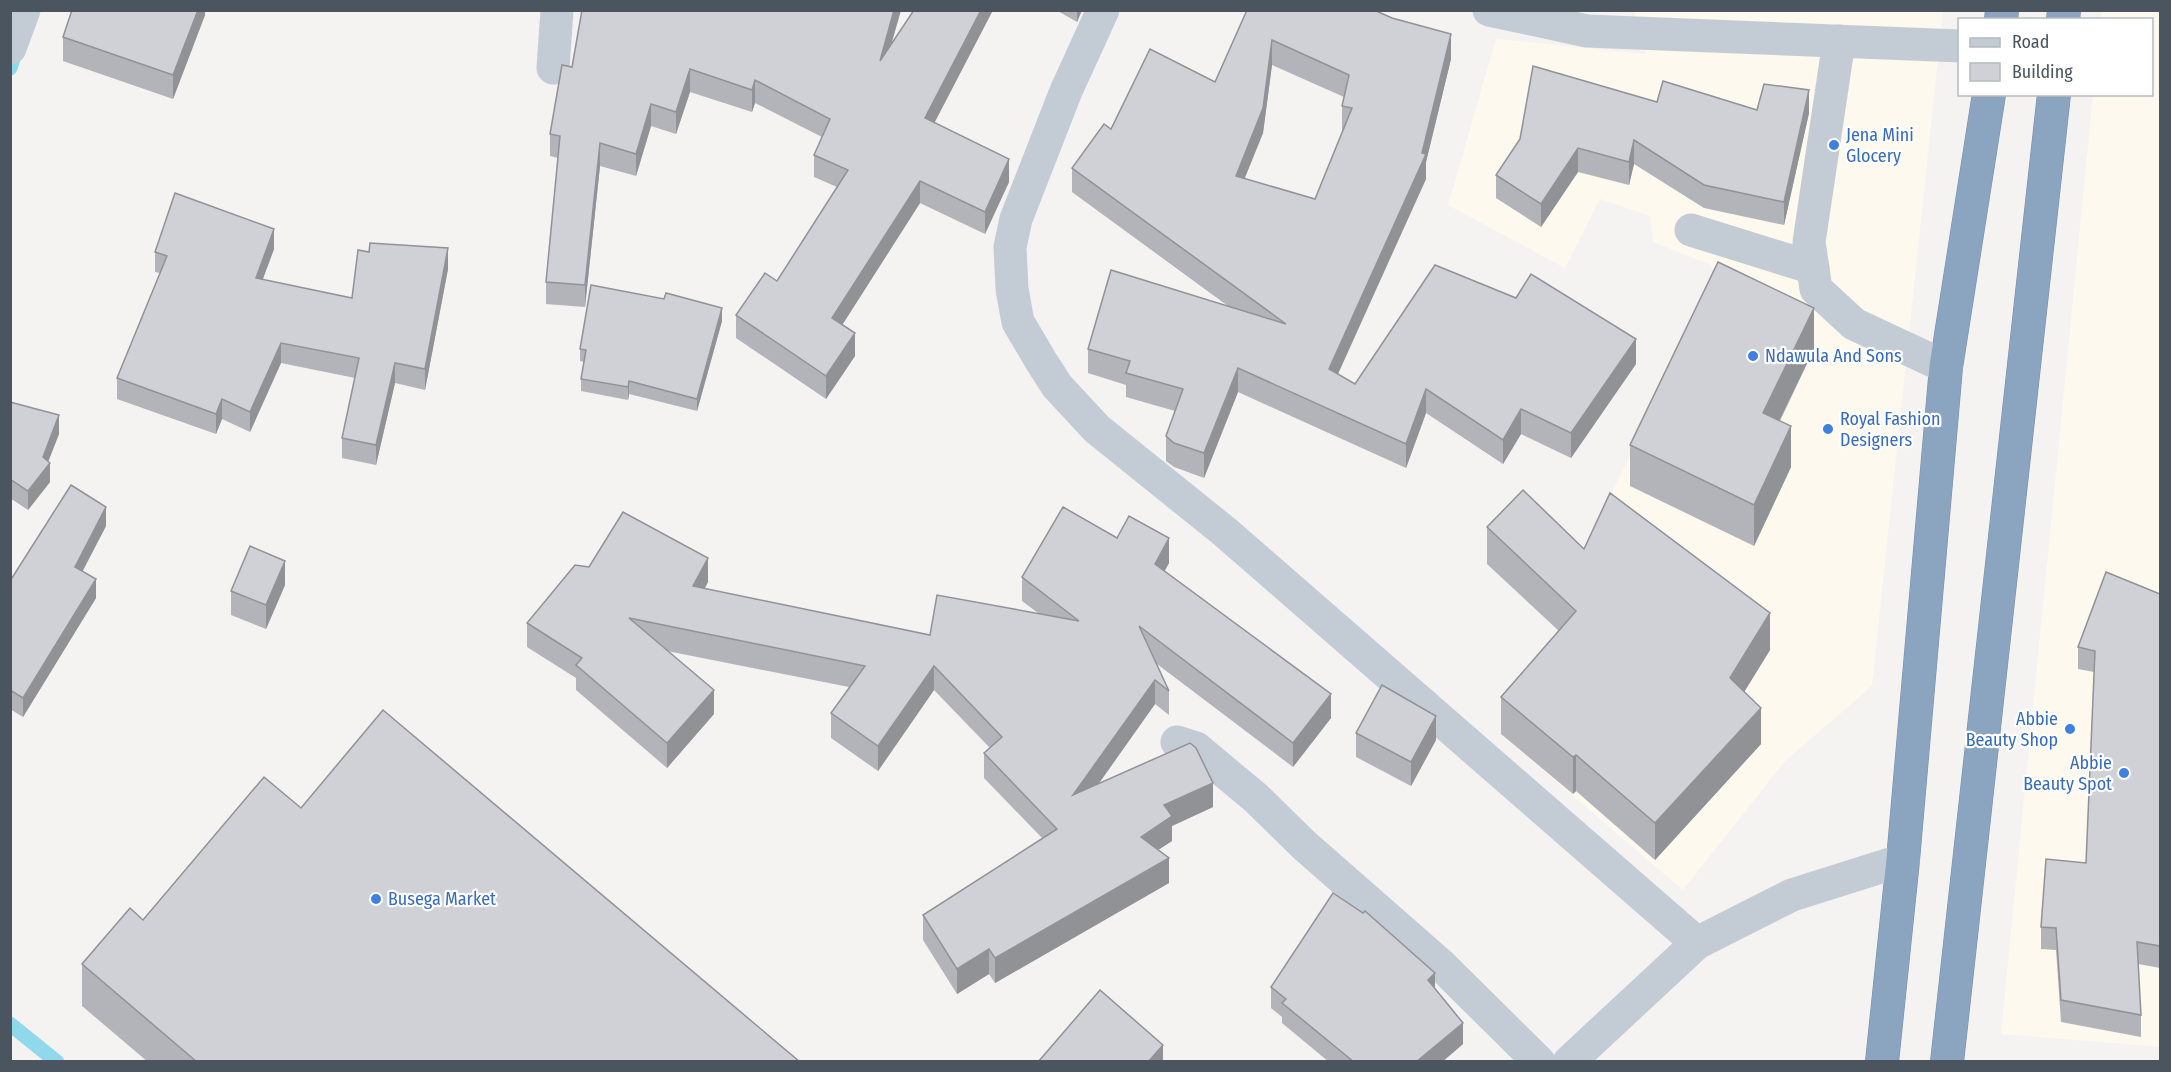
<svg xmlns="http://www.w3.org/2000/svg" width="2171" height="1072" font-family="'Fira Sans Condensed',sans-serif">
<rect width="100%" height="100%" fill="#f5f2f2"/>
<g fill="#fdf9ee">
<path d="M 1634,11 L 1943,11 L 1872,686 L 1785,761 L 1683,890 L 1501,734 L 1610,609 L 1571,573 L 1718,281 L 1711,265 L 1653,242 L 1650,216 L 1600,199 L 1565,268 L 1448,205 L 1496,39 L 1646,54 Z"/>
<path d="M 2102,11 L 2160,11 L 2160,1047 L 2001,1034 L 2093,95 L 2152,94 L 2152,20 L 2101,19 Z"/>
</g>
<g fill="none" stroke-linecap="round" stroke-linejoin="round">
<g stroke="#90d9ed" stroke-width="15">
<path d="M 10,68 L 18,44"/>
<path d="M 10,1024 L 57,1062"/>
</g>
<defs>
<g id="highway">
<path d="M 2001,20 L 2002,10"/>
<path d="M 2063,20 L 2064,10"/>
<path d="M 1882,1062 L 1903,860 L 1946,367 L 1989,94"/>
<path d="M 1947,1062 L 2054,94"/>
</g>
</defs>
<use href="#highway" stroke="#768fac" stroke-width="34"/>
<g stroke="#c3ccd4" stroke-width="33">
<path d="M 1103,10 L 1066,91 L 1016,219 L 1010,247 L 1012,289 L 1018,322 L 1041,361 L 1057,386 L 1097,429 L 1225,532 L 1697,943"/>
<path d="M 1489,10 L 1587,31 L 1960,46"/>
<path d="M 1839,41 L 1809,242 L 1816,289 L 1854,324 L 1946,367"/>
<path d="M 10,48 L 24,10"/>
<path d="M 553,68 L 557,10"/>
<path d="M 1691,230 L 1813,268"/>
<path d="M 1177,742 L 1196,748 L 1256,798 L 1304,845 L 1442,966 L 1539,1062"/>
<path d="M 1569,1062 L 1697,943 L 1792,895 L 1903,860"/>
</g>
<use href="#highway" stroke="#8ba4c0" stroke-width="33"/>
</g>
<g fill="#b2b4b9" fill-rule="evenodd">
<path d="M 205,10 L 205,15 L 173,99 L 63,61 L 63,37 Z"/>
<path d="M 582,10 L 901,10 L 891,44 L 914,10 L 993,10 L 934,123 L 1009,182 L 985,234 L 920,203 L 842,325 L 855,356 L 826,399 L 736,338 L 736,315 L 777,281 L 837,187 L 814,177 L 814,155 L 822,137 L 755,103 L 752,112 L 690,92 L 676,134 L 651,126 L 636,176 L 600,166 L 585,307 L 546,304 L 546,282 L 558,158 L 550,156 L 550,134 L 572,67 Z"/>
<path d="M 1056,10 L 1082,10 L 1077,22 Z"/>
<path d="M 1247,10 L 1451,59 L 1426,162 L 1426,179 L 1337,374 L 1355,384 L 1636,364 L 1571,458 L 1521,434 L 1503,464 L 1426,413 L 1406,468 L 1238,392 L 1204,478 L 1174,467 L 1166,461 L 1166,436 L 1175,411 L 1126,397 L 1126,385 L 1088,373 L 1088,349 L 1228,306 L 1072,192 L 1072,168 L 1111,129 L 1215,82 ZM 1272,65 L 1344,97 L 1342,106 L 1342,130 L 1343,130 L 1315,199 L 1244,179 L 1263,133 Z"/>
<path d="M 1657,102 L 1809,113 L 1784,225 L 1704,208 L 1634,164 L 1629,185 L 1578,172 L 1541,227 L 1496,198 L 1496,175 Z"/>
<path d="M 274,249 L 262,280 L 352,298 L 448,269 L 425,390 L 395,383 L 376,465 L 342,458 L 342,438 L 355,378 L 281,363 L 250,432 L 222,419 L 216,434 L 117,399 L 117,378 L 160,273 L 155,272 L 155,252 Z"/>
<path d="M 722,321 L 697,411 L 629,394 L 628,400 L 581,391 L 581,379 L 584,362 L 580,361 L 580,349 Z"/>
<path d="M 1814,349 L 1780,421 L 1791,467 L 1754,546 L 1630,486 L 1630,445 Z"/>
<path d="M 10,402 L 59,434 L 48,461 L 50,482 L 28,510 L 10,498 Z"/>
<path d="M 106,526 L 82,571 L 96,598 L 23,717 L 10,709 L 10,581 Z"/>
<path d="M 1487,527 L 1584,549 L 1770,650 L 1744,692 L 1761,744 L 1655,860 L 1576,791 L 1573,794 L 1501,734 L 1501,697 L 1559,631 L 1487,564 Z"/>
<path d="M 1117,538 L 1169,563 L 1164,571 L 1331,718 L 1293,767 L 1157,664 L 1169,691 L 1169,715 L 1155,704 L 1099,783 L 1213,807 L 1172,826 L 1172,841 L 1158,850 L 1169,883 L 995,983 L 989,974 L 957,994 L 923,940 L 923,915 L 1043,839 L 984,778 L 984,753 L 990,748 L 934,690 L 878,771 L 831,738 L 831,713 L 849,687 L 667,651 L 714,714 L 667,768 L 576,690 L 576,678 L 527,647 L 527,623 L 589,567 L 708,582 L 704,589 L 930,635 L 1038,613 L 1022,601 L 1022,577 Z"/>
<path d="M 285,585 L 266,629 L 231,615 L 231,591 Z"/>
<path d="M 2160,594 L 2160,968 L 2138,964 L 2141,1015 L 2141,1037 L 2061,1022 L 2056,950 L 2041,949 L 2041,927 L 2086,863 L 2094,672 L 2078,669 L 2078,647 Z"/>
<path d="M 1356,733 L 1436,740 L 1411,786 L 1356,757 Z"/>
<path d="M 301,808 L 800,1062 L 148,1062 L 82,1006 L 82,964 L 143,920 Z"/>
<path d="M 1271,987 L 1435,989 L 1463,1044 L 1442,1062 L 1329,1062 L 1282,1023 L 1282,1017 L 1271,1008 Z"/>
</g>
<g fill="#919296">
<path d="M 198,10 L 205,10 L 205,15 L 173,99 L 173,75 Z"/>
<path d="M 894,10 L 901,10 L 880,84 L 880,61 Z"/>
<path d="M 981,10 L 993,10 L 925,141 L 925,118 Z"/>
<path d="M 1077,10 L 1082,10 L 1077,22 Z"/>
<path d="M 1451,34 L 1451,59 L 1426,162 L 1426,179 L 1329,394 L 1329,369 L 1422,153 Z"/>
<path d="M 1272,40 L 1272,65 L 1263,133 L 1236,200 L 1236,176 Z"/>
<path d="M 690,69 L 690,92 L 676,134 L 676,112 Z"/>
<path d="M 755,80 L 755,103 L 752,112 L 752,90 Z"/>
<path d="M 1809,90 L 1809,113 L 1784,225 L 1784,202 Z"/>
<path d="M 651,104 L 651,126 L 636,176 L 636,154 Z"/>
<path d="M 1634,140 L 1634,164 L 1629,185 L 1629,162 Z"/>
<path d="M 600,143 L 600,166 L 585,307 L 585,285 Z"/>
<path d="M 1578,148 L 1578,172 L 1541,227 L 1541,204 Z"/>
<path d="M 1009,159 L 1009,182 L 985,234 L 985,212 Z"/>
<path d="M 920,181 L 920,203 L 832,341 L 832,318 Z"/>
<path d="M 274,229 L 274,249 L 256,298 L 256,278 Z"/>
<path d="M 448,248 L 448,269 L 425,390 L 425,369 Z"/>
<path d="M 722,308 L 722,321 L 697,411 L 697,399 Z"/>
<path d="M 1814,308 L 1814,349 L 1763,454 L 1763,413 Z"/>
<path d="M 855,333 L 855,356 L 826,399 L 826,376 Z"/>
<path d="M 1636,339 L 1636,364 L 1571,458 L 1571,433 Z"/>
<path d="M 281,343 L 281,363 L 250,432 L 250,412 Z"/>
<path d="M 395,363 L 395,383 L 376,465 L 376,445 Z"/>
<path d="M 1238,368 L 1238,392 L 1204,478 L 1204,453 Z"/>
<path d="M 629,381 L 629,394 L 628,400 L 628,387 Z"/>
<path d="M 1426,389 L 1426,413 L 1406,468 L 1406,444 Z"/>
<path d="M 222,399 L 222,419 L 216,434 L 216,414 Z"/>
<path d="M 1521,409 L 1521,434 L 1503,464 L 1503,440 Z"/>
<path d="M 59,415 L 59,434 L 45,470 L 50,463 L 50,482 L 28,510 L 28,491 L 43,457 Z"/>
<path d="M 1791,426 L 1791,467 L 1754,546 L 1754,505 Z"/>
<path d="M 106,507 L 106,526 L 75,586 L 75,567 Z"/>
<path d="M 1169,538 L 1169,563 L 1155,589 L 1155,564 Z"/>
<path d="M 708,558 L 708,582 L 693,611 L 693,586 Z"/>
<path d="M 285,561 L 285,585 L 266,629 L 266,605 Z"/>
<path d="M 96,579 L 96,598 L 23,717 L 23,698 Z"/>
<path d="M 1770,613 L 1770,650 L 1730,715 L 1730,678 Z"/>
<path d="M 934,666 L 934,690 L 878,771 L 878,746 Z"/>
<path d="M 1155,680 L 1155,704 L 1073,820 L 1073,795 Z"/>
<path d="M 714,690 L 714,714 L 667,768 L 667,743 Z"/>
<path d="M 1331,694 L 1331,718 L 1293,767 L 1293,743 Z"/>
<path d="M 1761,708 L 1761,744 L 1655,860 L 1655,823 Z"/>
<path d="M 1436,716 L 1436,740 L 1411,786 L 1411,762 Z"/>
<path d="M 1576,755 L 1576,791 L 1573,794 L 1573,757 Z"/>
<path d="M 1213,783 L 1213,807 L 1172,826 L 1172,841 L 1141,861 L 1141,837 L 1164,805 Z"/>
<path d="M 1169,858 L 1169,883 L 995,983 L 995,958 Z"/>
<path d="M 989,949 L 989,974 L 957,994 L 957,969 Z"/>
<path d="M 1435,973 L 1435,993 L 1428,980 Z"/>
<path d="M 1463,1023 L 1463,1044 L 1442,1062 L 1416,1062 Z"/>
<path d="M 1163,1045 L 1163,1062 L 1148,1062 Z"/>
</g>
<g fill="#cfd1d7" stroke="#919296" stroke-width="1.5" fill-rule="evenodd">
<path d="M 72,10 L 198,10 L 173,75 L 63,37 Z"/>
<path d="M 582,10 L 894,10 L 880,61 L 914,10 L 981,10 L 925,118 L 1009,159 L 985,212 L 920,181 L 832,318 L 855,333 L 826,376 L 736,315 L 765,273 L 777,281 L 848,170 L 814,155 L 830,119 L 755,80 L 752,90 L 690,69 L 676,112 L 651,104 L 636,154 L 600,143 L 585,285 L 546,282 L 560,136 L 550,134 L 562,65 L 572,67 Z"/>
<path d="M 1247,10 L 1374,10 L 1392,18 L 1451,34 L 1422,153 L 1426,154 L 1329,369 L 1355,384 L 1435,265 L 1516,298 L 1531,274 L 1636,339 L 1571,433 L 1521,409 L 1503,440 L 1426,389 L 1406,444 L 1238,368 L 1204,453 L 1174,443 L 1166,436 L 1183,389 L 1126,373 L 1130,361 L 1088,349 L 1111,270 L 1286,324 L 1072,168 L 1104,124 L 1111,129 L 1150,49 L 1215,82 ZM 1272,40 L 1349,75 L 1342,106 L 1352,108 L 1315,199 L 1236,176 L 1263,108 Z"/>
<path d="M 1533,66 L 1657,102 L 1663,81 L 1757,110 L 1764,84 L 1809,90 L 1784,202 L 1704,185 L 1634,140 L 1629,162 L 1578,148 L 1541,204 L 1496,175 L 1520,139 Z"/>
<path d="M 175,193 L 274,229 L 256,278 L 352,298 L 358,250 L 369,252 L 370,243 L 448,248 L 425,369 L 395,363 L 376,445 L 342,438 L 359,358 L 281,343 L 250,412 L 222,399 L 216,414 L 117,378 L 167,256 L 155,252 Z"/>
<path d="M 1718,262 L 1814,308 L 1763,413 L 1791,426 L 1754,505 L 1630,445 Z"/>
<path d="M 591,285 L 664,299 L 666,293 L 722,308 L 697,399 L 629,381 L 628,387 L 581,379 L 586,350 L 580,349 Z"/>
<path d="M 10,402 L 59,415 L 43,457 L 50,463 L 28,491 L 10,479 Z"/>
<path d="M 71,485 L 106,507 L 75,567 L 96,579 L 23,698 L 10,690 L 10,581 Z"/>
<path d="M 1523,490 L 1584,549 L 1610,493 L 1770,613 L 1730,678 L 1761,708 L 1655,823 L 1576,755 L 1573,757 L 1501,697 L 1576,611 L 1487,527 Z"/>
<path d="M 1063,507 L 1117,538 L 1129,516 L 1169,538 L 1155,564 L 1331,694 L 1293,743 L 1139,626 L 1169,691 L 1155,680 L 1073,795 L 1190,743 L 1196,748 L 1213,783 L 1164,805 L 1172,816 L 1141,837 L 1169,858 L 995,958 L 989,949 L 957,969 L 923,915 L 1057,829 L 984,753 L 1002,737 L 934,666 L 878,746 L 831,713 L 865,666 L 629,618 L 714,690 L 667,743 L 576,665 L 582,658 L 527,623 L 575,565 L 589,567 L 623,512 L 708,558 L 693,586 L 930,635 L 937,595 L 1079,621 L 1022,577 Z"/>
<path d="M 250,546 L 285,561 L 266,605 L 231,591 Z"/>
<path d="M 2106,572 L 2160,594 L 2160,946 L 2137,942 L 2141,1015 L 2061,1000 L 2056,928 L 2041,927 L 2046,859 L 2086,863 L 2095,651 L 2078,647 Z"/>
<path d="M 1382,685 L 1436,716 L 1411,762 L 1356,733 Z"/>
<path d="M 383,710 L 800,1062 L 197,1062 L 82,964 L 130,908 L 143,920 L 264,777 L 301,808 Z"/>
<path d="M 1333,893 L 1363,913 L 1365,911 L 1435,973 L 1428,980 L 1463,1023 L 1416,1062 L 1354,1062 L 1282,1003 L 1286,999 L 1271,987 Z"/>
<path d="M 1100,990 L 1163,1045 L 1148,1062 L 1038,1062 Z"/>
</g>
<g fill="#3f7fe0" stroke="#fff" stroke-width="2">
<circle cx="1834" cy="145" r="6"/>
<circle cx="1753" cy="356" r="6"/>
<circle cx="1828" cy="429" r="6"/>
<circle cx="2070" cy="729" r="6"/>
<circle cx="2124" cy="773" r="6"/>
<circle cx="376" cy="899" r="6"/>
</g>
<g text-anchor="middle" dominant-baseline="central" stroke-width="4.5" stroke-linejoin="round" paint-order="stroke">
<g font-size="18" fill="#366cbe" stroke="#fff" text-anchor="start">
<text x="1846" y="135">Jena Mini<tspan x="1846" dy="21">Glocery</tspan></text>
<text x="1765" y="356">Ndawula And Sons</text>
<text x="1840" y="419">Royal Fashion<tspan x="1840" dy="21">Designers</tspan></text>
<text x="2058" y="719" text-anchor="end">Abbie<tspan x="2058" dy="21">Beauty Shop</tspan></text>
<text x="2112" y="763" text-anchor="end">Abbie<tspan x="2112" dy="21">Beauty Spot</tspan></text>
<text x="388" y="899">Busega Market</text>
</g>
</g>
<rect width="2171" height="1072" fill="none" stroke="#4a5560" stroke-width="24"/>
<rect x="1958" y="18" width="195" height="78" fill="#ffffff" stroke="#b7bbbf" stroke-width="1.5"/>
<rect x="1970" y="38" width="30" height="9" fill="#c3ccd4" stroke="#b7bbbf" stroke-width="1.5"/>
<text x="2012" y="48" font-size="18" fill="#4a5560">Road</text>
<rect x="1970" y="63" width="30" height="18" fill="#cfd1d7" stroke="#b7bbbf" stroke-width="1.5"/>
<text x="2012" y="78" font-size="18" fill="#4a5560">Building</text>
</svg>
